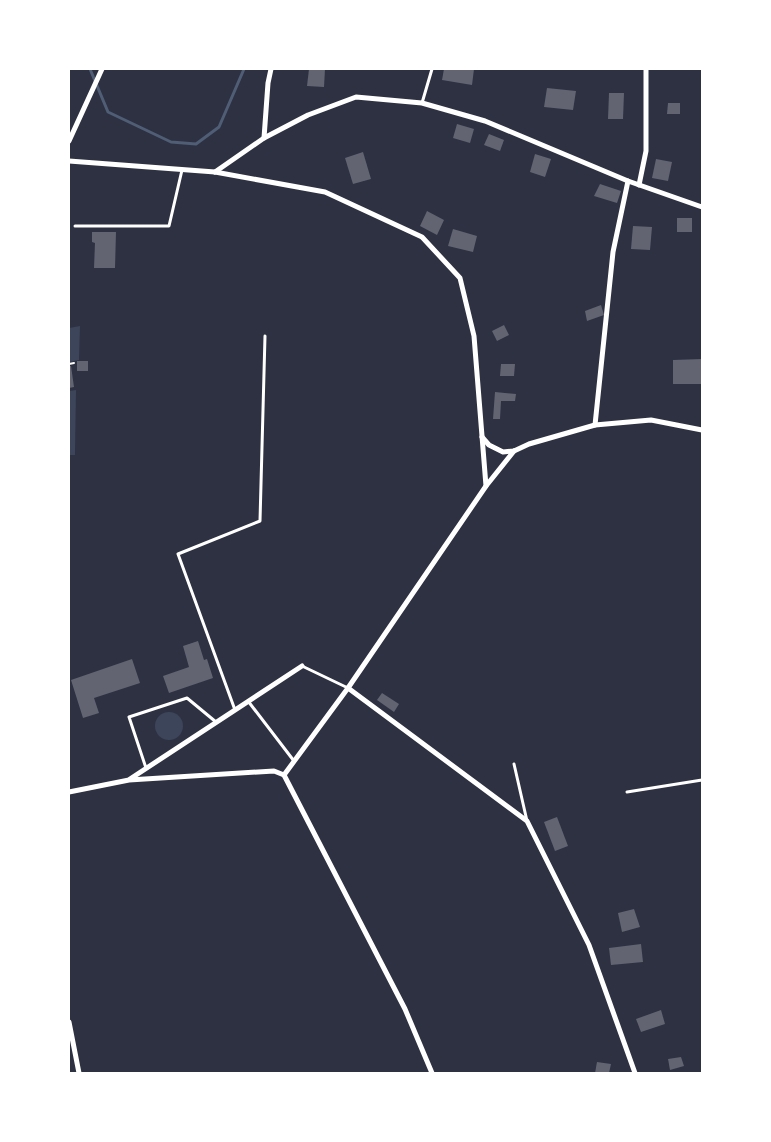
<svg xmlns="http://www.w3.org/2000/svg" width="771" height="1142" font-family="'IBM Plex Serif',serif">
<rect width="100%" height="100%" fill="#2d3142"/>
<g fill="#3c4559">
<path d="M 80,326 L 79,360 L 69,362 L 69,328 Z"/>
<path d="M 76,390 L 75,455 L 69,455 L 69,391 Z"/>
<circle cx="169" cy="726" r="14"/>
</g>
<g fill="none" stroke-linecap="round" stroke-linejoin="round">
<path stroke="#4f5d75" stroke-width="3" d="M 90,69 L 108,112 L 171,142 L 196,144 L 219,127 L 244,69"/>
</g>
<g fill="#626471">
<path d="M 309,69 L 325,69 L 324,87 L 307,86 Z"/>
<path d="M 444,69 L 474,69 L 472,85 L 442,80 Z"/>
<path d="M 547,88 L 576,91 L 573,110 L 544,107 Z"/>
<path d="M 609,93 L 624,93 L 623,119 L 608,119 Z"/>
<path d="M 668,103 L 680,103 L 680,114 L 667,114 Z"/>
<path d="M 457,124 L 474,129 L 470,143 L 453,138 Z"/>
<path d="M 489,134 L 504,140 L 500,151 L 484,145 Z"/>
<path d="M 363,152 L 371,179 L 353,184 L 345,158 Z"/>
<path d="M 535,154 L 551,159 L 545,177 L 530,172 Z"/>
<path d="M 656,159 L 672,162 L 668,181 L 652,178 Z"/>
<path d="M 600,184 L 621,191 L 617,203 L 594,196 Z"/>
<path d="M 427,211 L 444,220 L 437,235 L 420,226 Z"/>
<rect x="677" y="218" width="15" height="14"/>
<path d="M 633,226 L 652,227 L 650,250 L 631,249 Z"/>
<path d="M 453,229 L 477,236 L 473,252 L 448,246 Z"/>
<path d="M 92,232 L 116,232 L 115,268 L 94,268 L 95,243 L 92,242 Z"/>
<path d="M 601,305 L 604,315 L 587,321 L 585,311 Z"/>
<path d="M 504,325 L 509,335 L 497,341 L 492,331 Z"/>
<path d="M 702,359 L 702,384 L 673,384 L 673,360 Z"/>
<rect x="77" y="361" width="11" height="10"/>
<path d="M 501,364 L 515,364 L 514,376 L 500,376 Z"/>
<path d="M 69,366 L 71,366 L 74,387 L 69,388 Z"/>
<path d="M 495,392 L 516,394 L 515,401 L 501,401 L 500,419 L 493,419 Z"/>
<path d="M 198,641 L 204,660 L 207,659 L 213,678 L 169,693 L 163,676 L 189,667 L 183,646 Z"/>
<path d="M 132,659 L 140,683 L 94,698 L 99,713 L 83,718 L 71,680 Z"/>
<path d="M 382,693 L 399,704 L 394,712 L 377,700 Z"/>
<path d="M 557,817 L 568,846 L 555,851 L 544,822 Z"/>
<path d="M 634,909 L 640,927 L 622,932 L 618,913 Z"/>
<path d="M 641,944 L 643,962 L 611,965 L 609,948 Z"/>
<path d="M 661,1010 L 665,1024 L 641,1032 L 636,1019 Z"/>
<path d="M 681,1057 L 684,1066 L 670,1070 L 668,1059 Z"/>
<path d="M 597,1062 L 611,1064 L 609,1073 L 595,1073 Z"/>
</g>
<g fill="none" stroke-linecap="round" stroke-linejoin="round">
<path stroke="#fff" stroke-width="2" d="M 69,364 L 74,363"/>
<g stroke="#fff" stroke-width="3">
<path d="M 422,103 L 432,69"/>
<path d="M 75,226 L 169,226 L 182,170"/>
<path d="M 302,666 L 348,688"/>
<path d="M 248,701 L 294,761"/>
<path d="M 235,710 L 178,554 L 260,521 L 265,336"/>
<path d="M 514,764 L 527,821"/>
<path d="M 146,768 L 129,717 L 187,698 L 216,722"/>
<path d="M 627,792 L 702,780"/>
</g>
<g stroke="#fff" stroke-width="5">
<path d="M 264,138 L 268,83 L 271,69"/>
<path d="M 69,141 L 102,69"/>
<path d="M 69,161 L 215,172 L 325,192 L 422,237 L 460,278 L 474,336 L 486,486 L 348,688 L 284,775"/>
<path d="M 215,172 L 264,138 L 308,115 L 356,97 L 422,103 L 485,121 L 628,181 L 702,207"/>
<path d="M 639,185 L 646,151 L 646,69"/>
<path d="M 595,425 L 613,252 L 628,181"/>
<path d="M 482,437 L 489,445 L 503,452 L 514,451 L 529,444 L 595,425 L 651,420 L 702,430"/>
<path d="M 486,486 L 514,451"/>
<path d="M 348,688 L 527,821 L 589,945 L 635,1073"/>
<path d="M 130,779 L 302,666"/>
<path d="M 69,792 L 129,780 L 274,771 L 284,775 L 405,1009 L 432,1073"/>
<path d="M 69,1022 L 79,1073"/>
</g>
</g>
<rect width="771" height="1142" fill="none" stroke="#ffffff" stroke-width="140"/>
</svg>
